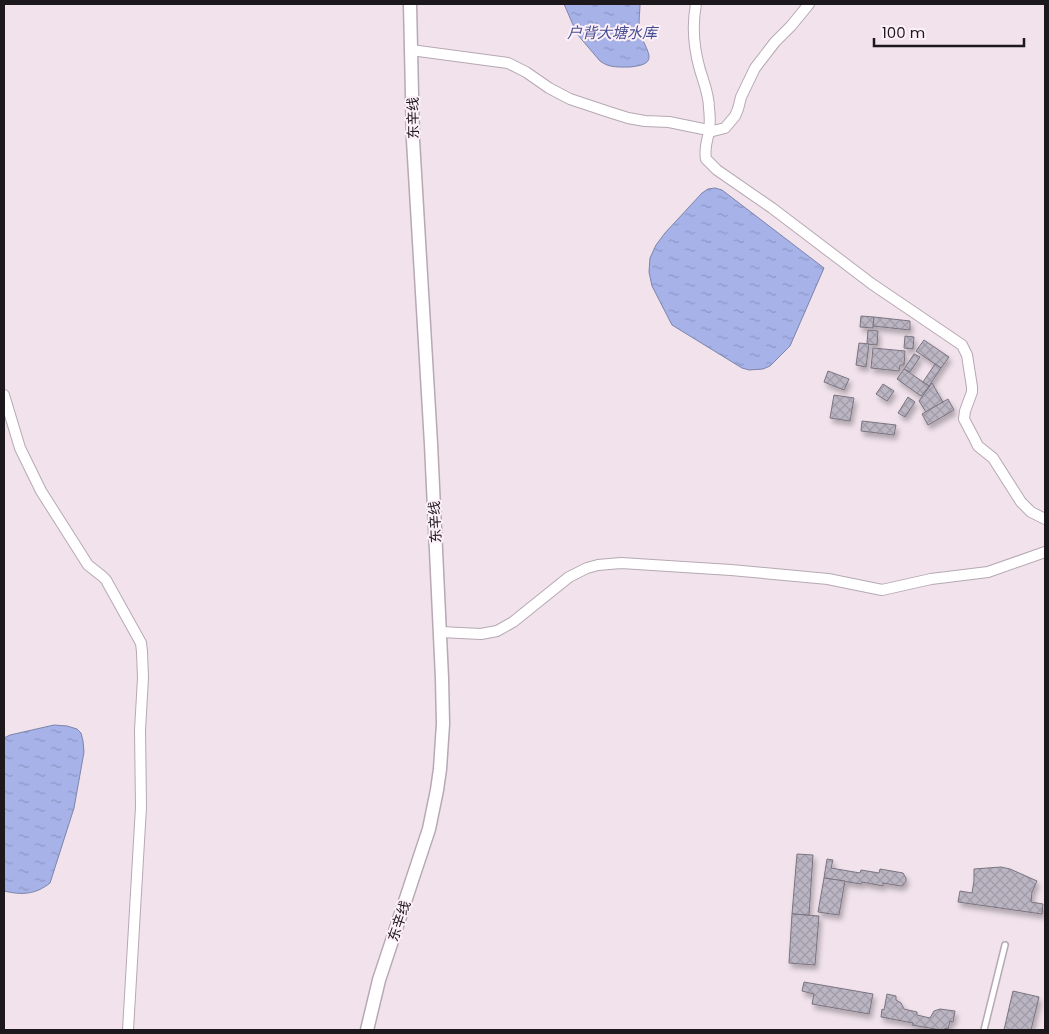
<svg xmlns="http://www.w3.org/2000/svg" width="1049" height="1034" font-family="Poppins,'Noto Sans SC',sans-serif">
<defs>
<pattern id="water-ripples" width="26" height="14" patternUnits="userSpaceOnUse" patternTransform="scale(1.25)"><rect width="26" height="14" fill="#a6b2e8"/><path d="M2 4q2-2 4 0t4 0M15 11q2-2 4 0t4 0" fill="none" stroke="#8e98c6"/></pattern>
<pattern id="building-cross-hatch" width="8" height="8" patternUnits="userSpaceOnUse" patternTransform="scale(1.25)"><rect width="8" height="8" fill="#bbb5c3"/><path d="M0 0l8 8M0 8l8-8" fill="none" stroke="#a09ba7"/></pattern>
<filter id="shadow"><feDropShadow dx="2.5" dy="4.5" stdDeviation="2.5" flood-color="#0004"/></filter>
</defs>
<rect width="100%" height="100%" fill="#f1e2ec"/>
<g fill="url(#water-ripples)" stroke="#7d84aa">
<path d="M 564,4 L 640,4 C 640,13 638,23 640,31 C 644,50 663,64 630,67 C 619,67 609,68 600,61 L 577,34 Z"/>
<path d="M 715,188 L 722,190 L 824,268 L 790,346 L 770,366 L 763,369 L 749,370 L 742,368 L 672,325 L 652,286 L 649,272 L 650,258 L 656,245 L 665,233 L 702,193 L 708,189 Z"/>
<path d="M 54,725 L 67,726 L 77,729 L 81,733 L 83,741 L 84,752 L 74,808 L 50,883 C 35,895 21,895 4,891 L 4,738 L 10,735 Z"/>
</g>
<g fill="url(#building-cross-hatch)" stroke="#7a7480" filter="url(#shadow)">
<path d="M 861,316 L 874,317 L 873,328 L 860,327 Z"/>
<path d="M 874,317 L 910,321 L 910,330 L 873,326 Z"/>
<path d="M 868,330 L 878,331 L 877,345 L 867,344 Z"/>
<path d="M 905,336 L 914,337 L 913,349 L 904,348 Z"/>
<path d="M 924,340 L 949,357 L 941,368 L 916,351 Z"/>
<path d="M 859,343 L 869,344 L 866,367 L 856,365 Z"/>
<path d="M 873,348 L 905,351 L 904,365 L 900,365 L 899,371 L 871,368 Z"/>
<path d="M 914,354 L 920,357 L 910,372 L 904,369 Z"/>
<path d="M 935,364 L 941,368 L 929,386 L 923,382 Z"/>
<path d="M 904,369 L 929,386 L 921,396 L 897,379 Z"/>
<path d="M 828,371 L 849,379 L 844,390 L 824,382 Z"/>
<path d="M 932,383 L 943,402 L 926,412 L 919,401 Z"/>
<path d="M 883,384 L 894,391 L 887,401 L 876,394 Z"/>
<path d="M 834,395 L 854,398 L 850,421 L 830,418 Z"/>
<path d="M 908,397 L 915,402 L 905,417 L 898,413 Z"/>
<path d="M 948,399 L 954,410 L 928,425 L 922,414 Z"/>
<path d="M 862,421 L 896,425 L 894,435 L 861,431 Z"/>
<path d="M 797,854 L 813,855 L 809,915 L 792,914 Z"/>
<path d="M 827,859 L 833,860 L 831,868 L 860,873 L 861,870 L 879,873 L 880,869 L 903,873 L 906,878 L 906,881 L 903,885 L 901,886 L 883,883 L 883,886 L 862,882 L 861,884 L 824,878 Z"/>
<path d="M 1001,867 L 1010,869 L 1037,881 L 1032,892 L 1031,902 L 1043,904 L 1042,914 L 958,902 L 960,891 L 972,893 L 974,881 L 974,869 Z"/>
<path d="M 824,878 L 845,881 L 839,915 L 818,912 Z"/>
<path d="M 792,914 L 819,916 L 815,965 L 789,963 Z"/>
<path d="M 804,982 L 873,994 L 869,1014 L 812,1004 L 814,994 L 802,991 Z"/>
<path d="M 1013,991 L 1039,997 L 1031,1030 L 1004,1030 Z"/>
<path d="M 887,994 L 896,996 L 896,1000 L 901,1003 L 904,1009 L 917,1012 L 917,1015 L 930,1018 L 934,1011 L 940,1009 L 955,1011 L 953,1022 L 950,1021 L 948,1029 L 945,1028 L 945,1030 L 941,1030 L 912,1025 L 913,1023 L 881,1017 L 882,1009 L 884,1010 Z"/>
</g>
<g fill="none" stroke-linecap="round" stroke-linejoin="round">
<defs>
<path id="service" d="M 984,1030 L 1005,945"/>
<g id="minor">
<path d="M 696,4 C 692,25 694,49 700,70 C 704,83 709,95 709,108 C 710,116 710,124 709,132 C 707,141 704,149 706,159 L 717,170 L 772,208 L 872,284 L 962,345 L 967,355 L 972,387 L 972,392 L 965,411 L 964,419 L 974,438 L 978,446 L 993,458 L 1021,502 L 1031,512 L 1045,519"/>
<path d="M 411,50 L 508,63 L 526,72 L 549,88 L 570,99 L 609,112 L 628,118 L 645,121 L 669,122 L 713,131 L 725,128 L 735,116 L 738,109 L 741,97 L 755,68 L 775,42 L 791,26 L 809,4"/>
<path d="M 4,395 L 20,448 L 41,491 L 88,565 L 102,576 L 106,580 L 141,643 L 142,652 L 143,678 L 140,730 L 141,807 L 128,1030"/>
<path d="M 440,632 L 481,634 L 497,631 L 513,622 L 569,577 L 587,568 L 598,565 L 621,563 L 731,570 L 828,579 L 882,590 L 931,579 L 988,572 L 1045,552"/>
</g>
<path id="tertiary" d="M 367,1030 L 379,980 L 429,829 L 437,790 L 440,769 L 443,724 L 442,678 L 431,444 L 413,140 L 410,4"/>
</defs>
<use href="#service" stroke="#b6a9b2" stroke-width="8"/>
<use href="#minor" stroke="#b6a9b2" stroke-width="12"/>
<use href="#tertiary" stroke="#b6a9b2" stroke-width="15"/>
<use href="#service" stroke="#fff" stroke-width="5"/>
<use href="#minor" stroke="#fff" stroke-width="10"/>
<use href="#tertiary" stroke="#fff" stroke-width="12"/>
</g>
<g text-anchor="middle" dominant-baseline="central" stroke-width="4" stroke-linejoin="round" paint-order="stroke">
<g font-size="14" fill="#1d181b" stroke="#fef0f9">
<text transform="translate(413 118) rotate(-91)">东辛线</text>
<text transform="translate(435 522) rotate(-93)">东辛线</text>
<text transform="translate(399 921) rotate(-71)">东辛线</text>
</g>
<g font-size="15" font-style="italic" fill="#444e91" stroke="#fef0f9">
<text x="612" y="32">户背大塘水库</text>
</g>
</g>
<rect width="1049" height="1034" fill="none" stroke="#1d181b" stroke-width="10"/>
<path d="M874 38v8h150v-8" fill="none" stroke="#1d181b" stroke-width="2.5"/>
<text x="882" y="38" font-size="15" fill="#1d181b" stroke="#fef0f9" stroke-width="4" paint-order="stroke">100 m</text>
</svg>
